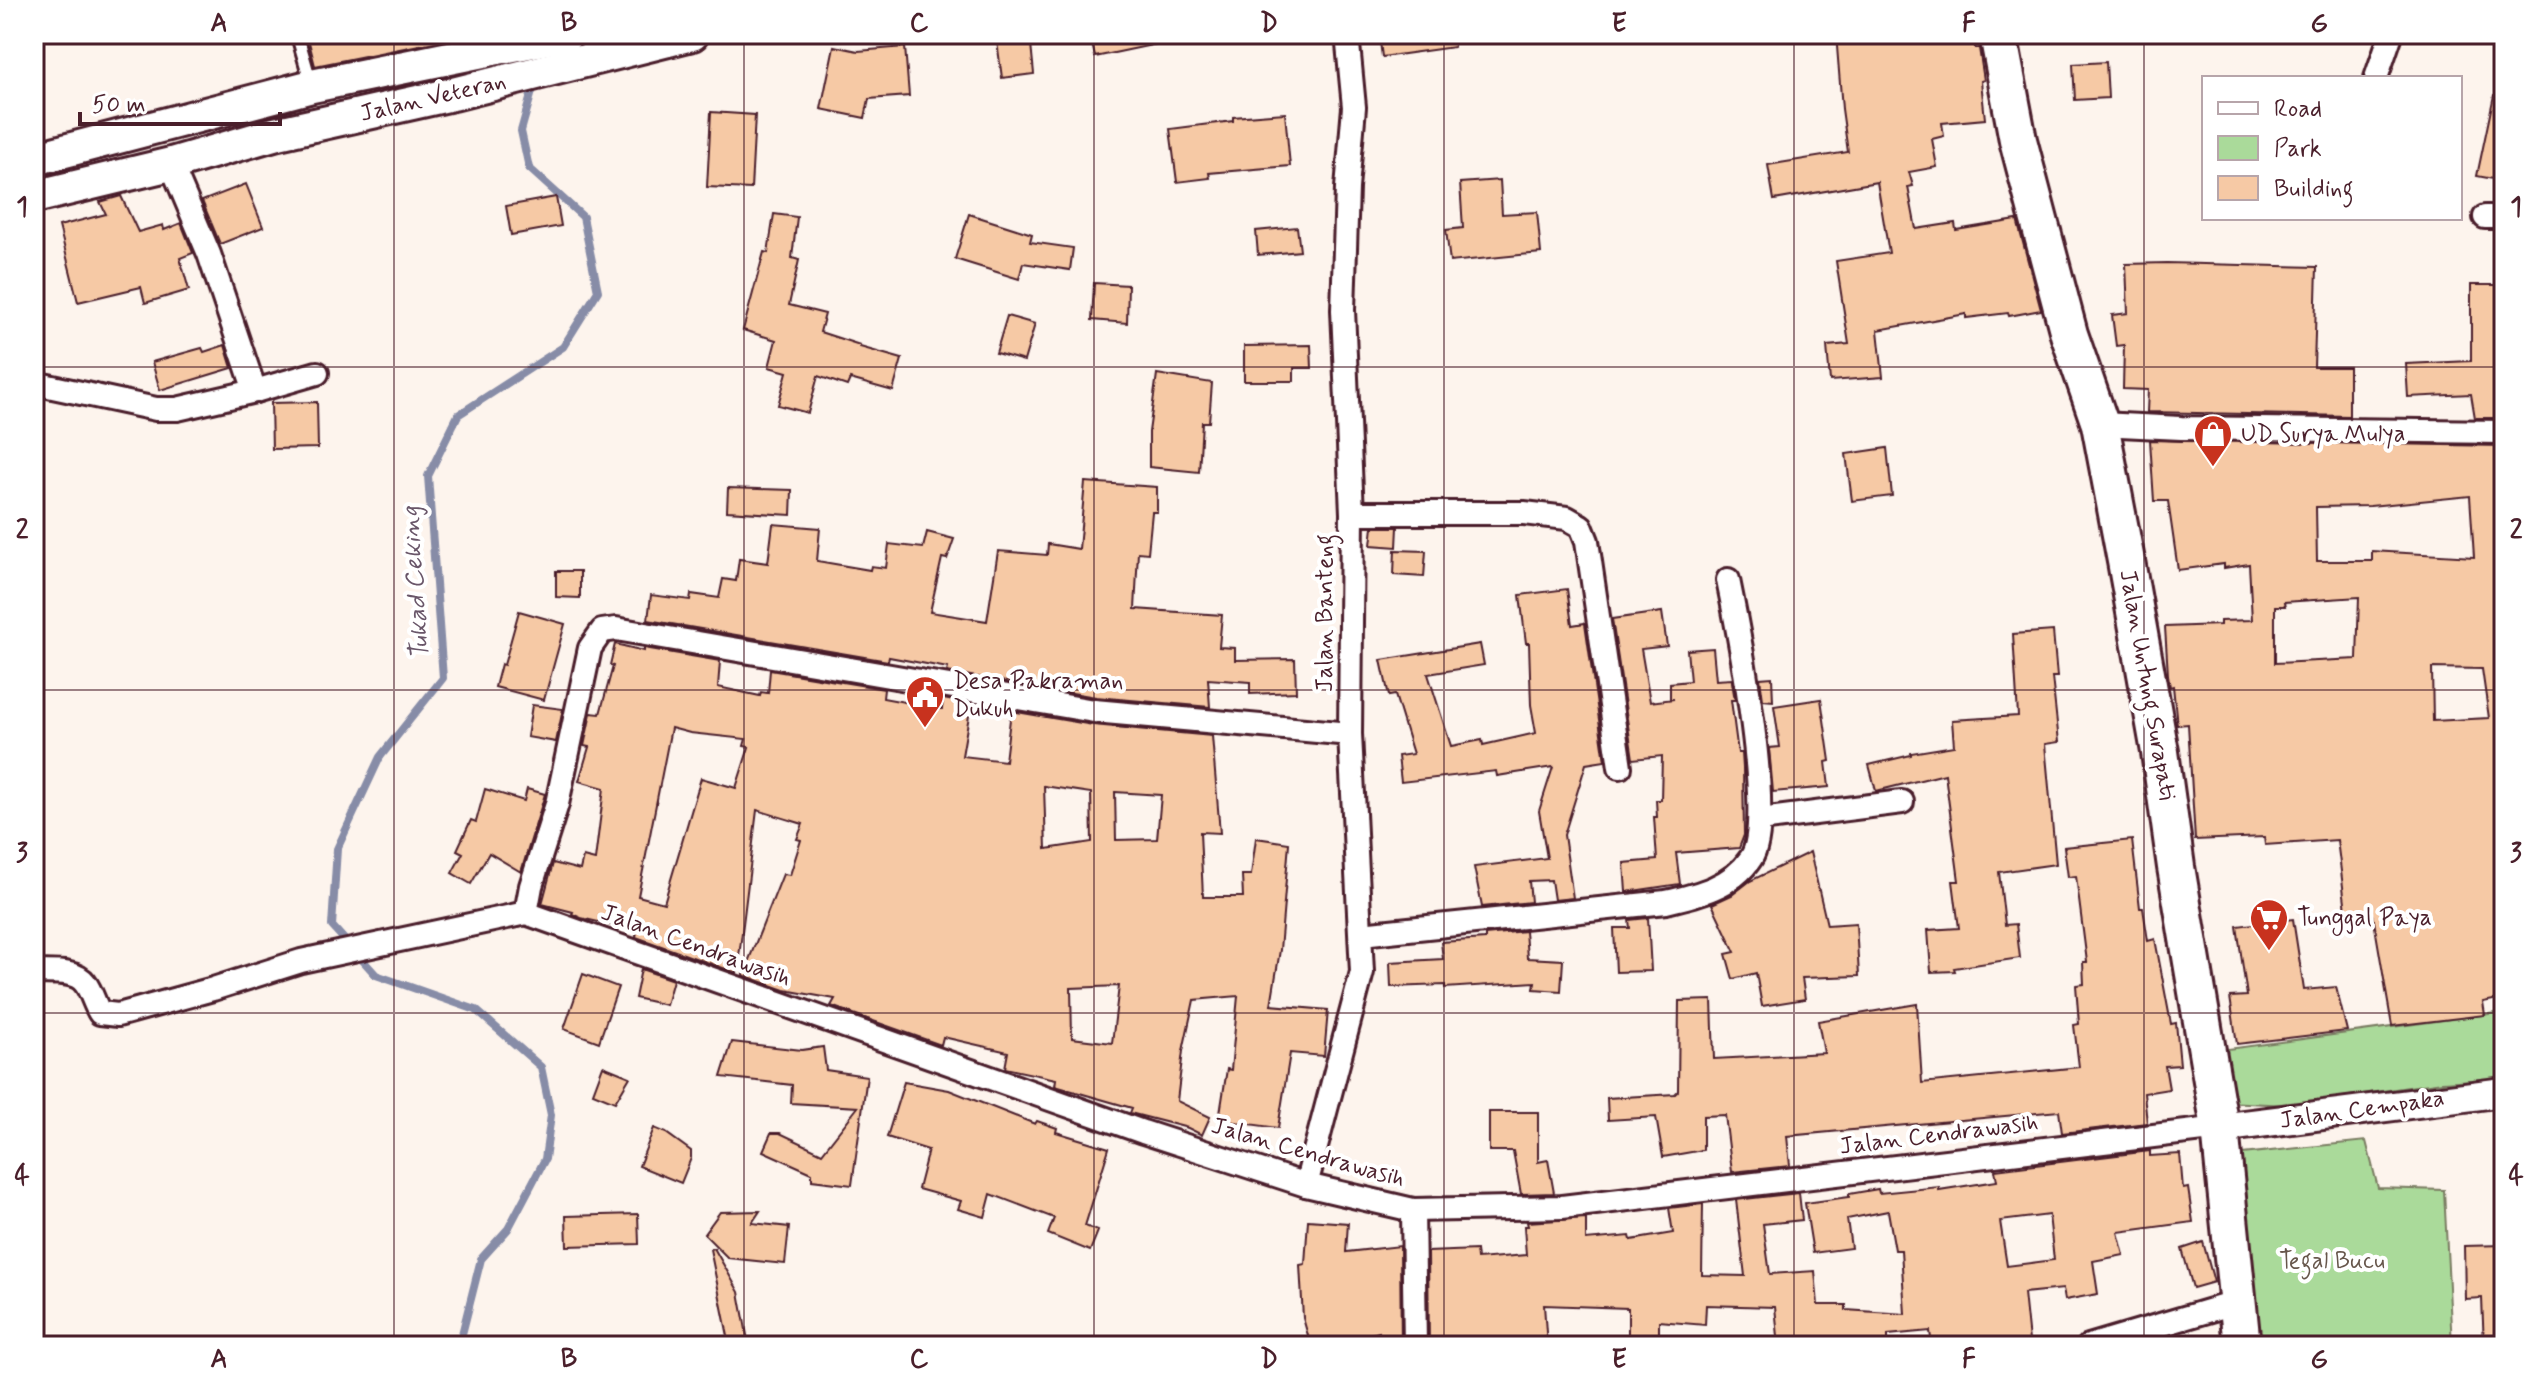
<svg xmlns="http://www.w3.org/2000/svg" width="2538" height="1380" font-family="Mynerve,sans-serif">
<rect width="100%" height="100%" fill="#fdf4ed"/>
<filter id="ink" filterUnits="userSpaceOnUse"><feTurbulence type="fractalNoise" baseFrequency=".0125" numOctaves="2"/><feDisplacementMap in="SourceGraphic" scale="16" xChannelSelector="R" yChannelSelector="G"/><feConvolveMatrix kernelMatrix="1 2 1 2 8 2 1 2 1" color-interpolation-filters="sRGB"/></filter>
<g filter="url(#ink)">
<g fill="#aada9a" stroke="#7a7c62" stroke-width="2">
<path d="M 2504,1012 L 2504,1078 L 2442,1082 L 2289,1105 L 2225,1102 L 2220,1050 Z"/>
<path d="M 2366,1141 L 2378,1188 L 2444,1190 L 2452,1346 L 2258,1346 L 2233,1155 Z"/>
</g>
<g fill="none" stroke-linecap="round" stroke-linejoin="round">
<path stroke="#878ca7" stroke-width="8" d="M 459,1346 L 481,1259 L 508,1229 L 545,1159 L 551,1115 L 541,1067 L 476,1010 L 376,975 L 332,926 L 337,849 L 380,757 L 443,678 L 428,476 L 458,415 L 563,347 L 598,291 L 583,217 L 529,168 L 521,131 L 535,81"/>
</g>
<g fill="#f6c9a5" stroke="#4a1f2b" stroke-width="2" fill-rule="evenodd">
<path d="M 307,34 L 449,34 L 449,39 L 315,66 Z"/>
<path d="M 996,34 L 1030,34 L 1034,74 L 1002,78 Z"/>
<path d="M 1090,34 L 1156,34 L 1157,44 L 1095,57 Z"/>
<path d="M 1379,34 L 1453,34 L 1454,47 L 1382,57 Z"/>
<path d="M 1836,34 L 1974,34 L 1975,48 L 1979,48 L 1984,80 L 1981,81 L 1985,119 L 1942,123 L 1944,136 L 1932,139 L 1937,167 L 1909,172 L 1913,186 L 1908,187 L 1916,229 L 1955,223 L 1956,230 L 2017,220 L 2041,310 L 2009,316 L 2008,313 L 1966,318 L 1966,314 L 1878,330 L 1883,377 L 1830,381 L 1827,346 L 1849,344 L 1836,261 L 1889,253 L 1877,182 L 1774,200 L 1768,165 L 1848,152 L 1842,109 Z"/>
<path d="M 834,46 L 858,51 L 905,47 L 909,96 L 869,99 L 865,118 L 821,109 Z"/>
<path d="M 2106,62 L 2108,98 L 2075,100 L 2073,64 Z"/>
<path d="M 2494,95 L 2504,96 L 2504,181 L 2477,176 Z"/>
<path d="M 711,112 L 755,115 L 751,189 L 707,187 Z"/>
<path d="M 1285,113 L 1290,166 L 1209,173 L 1210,178 L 1177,182 L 1170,129 L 1233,121 L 1233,117 Z"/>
<path d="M 1500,180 L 1502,214 L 1537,212 L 1541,253 L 1450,262 L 1446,230 L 1463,228 L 1460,183 Z"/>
<path d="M 246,184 L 263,227 L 220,244 L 202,201 Z"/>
<path d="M 121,196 L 138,232 L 163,225 L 164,230 L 181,223 L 193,253 L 180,258 L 189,290 L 145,303 L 141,287 L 78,302 L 59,226 L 106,214 L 100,202 Z"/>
<path d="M 556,197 L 561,226 L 511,235 L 506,206 Z"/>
<path d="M 774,214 L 797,217 L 792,258 L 799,260 L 789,305 L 825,314 L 820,332 L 860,345 L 860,347 L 902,359 L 893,391 L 850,379 L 847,386 L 818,376 L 808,413 L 778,405 L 787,372 L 769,367 L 776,340 L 743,330 L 764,252 L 768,253 Z"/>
<path d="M 969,214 L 1032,234 L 1030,242 L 1073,248 L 1070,270 L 1023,263 L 1019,279 L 955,259 Z"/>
<path d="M 1297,227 L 1300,251 L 1258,255 L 1256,231 Z"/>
<path d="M 2167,263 L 2317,267 L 2314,367 L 2349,367 L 2349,416 L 2147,412 L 2148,390 L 2123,389 L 2124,345 L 2116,346 L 2112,315 L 2128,313 L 2126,264 Z"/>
<path d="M 1094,283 L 1128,285 L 1127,323 L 1092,320 Z"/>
<path d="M 2471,285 L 2504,285 L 2504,380 L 2494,381 L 2501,418 L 2475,418 L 2471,394 L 2408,397 L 2406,364 L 2471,361 Z"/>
<path d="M 1007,316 L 1035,324 L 1024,361 L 996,353 Z"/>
<path d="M 225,345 L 232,368 L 160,390 L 152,362 L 202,348 L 204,352 Z"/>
<path d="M 1311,345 L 1312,368 L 1294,368 L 1294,381 L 1244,381 L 1244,346 Z"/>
<path d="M 1157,374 L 1212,383 L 1209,422 L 1202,422 L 1199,472 L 1149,467 L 1149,432 Z"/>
<path d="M 317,402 L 318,448 L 272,449 L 271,403 Z"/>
<path d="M 2150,440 L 2504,446 L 2504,730 L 2499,730 L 2504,769 L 2504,998 L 2483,1002 L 2485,1015 L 2392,1026 L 2373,915 L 2347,918 L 2337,840 L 2265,845 L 2264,837 L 2195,840 L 2188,724 L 2177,725 L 2173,686 L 2170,687 L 2168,675 L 2165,627 L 2220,625 L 2220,621 L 2252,620 L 2249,564 L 2224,568 L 2224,564 L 2178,570 L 2168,501 L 2154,501 ZM 2470,496 L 2474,557 L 2372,551 L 2372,561 L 2317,561 L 2316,507 L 2370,506 ZM 2359,597 L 2357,659 L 2275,663 L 2275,606 L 2285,606 L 2284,602 ZM 2432,668 L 2482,669 L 2489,718 L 2433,721 Z"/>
<path d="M 1887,448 L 1892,496 L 1852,501 L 1846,454 Z"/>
<path d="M 1085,482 L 1157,487 L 1157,512 L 1152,512 L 1148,553 L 1138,552 L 1135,609 L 1222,615 L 1219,647 L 1235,648 L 1235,660 L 1295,659 L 1296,692 L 1250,694 L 1250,682 L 1208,679 L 1210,707 L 1096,697 L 947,672 L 948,668 L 889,657 L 888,661 L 648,620 L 651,595 L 690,600 L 691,594 L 719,598 L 723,579 L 736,581 L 739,559 L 768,563 L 773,524 L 820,528 L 817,561 L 870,570 L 871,566 L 886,568 L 889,544 L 923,548 L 927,532 L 954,539 L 947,559 L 942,558 L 930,612 L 987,621 L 998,551 L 1047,555 L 1048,544 L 1079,549 Z"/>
<path d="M 728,488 L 792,490 L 791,515 L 727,511 Z"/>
<path d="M 1373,527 L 1398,527 L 1397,547 L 1371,545 Z"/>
<path d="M 1395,550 L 1426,551 L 1424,577 L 1394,575 Z"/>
<path d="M 556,571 L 580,571 L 580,598 L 556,597 Z"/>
<path d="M 1567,589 L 1572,625 L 1585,623 L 1605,761 L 1586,764 L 1564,835 L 1573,898 L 1554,900 L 1551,880 L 1529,881 L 1531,902 L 1482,907 L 1474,867 L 1547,858 L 1539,811 L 1553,767 L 1497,776 L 1496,771 L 1401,782 L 1398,756 L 1413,754 L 1395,695 L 1389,696 L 1381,660 L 1480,644 L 1484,665 L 1428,674 L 1451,746 L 1482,740 L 1483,745 L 1536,733 L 1531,705 L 1529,643 L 1526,643 L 1520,595 Z"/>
<path d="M 519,611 L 565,624 L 544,700 L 495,687 L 501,664 L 504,665 Z"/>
<path d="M 1662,612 L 1667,646 L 1641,649 L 1650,702 L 1674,699 L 1670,699 L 1670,683 L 1690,681 L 1687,650 L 1713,648 L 1716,680 L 1732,679 L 1732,682 L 1735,700 L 1731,700 L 1738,753 L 1742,753 L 1743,768 L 1744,835 L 1739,848 L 1676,853 L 1680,884 L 1626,892 L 1624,863 L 1657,860 L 1654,817 L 1657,817 L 1656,800 L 1661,800 L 1662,756 L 1633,759 L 1612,619 Z"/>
<path d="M 2053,631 L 2057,677 L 2052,677 L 2059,742 L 2045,744 L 2056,864 L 1999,872 L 2005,925 L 2016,924 L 2020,958 L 1954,968 L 1955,971 L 1931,972 L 1928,930 L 1959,928 L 1953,881 L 1959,881 L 1945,774 L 1876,791 L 1869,765 L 1911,755 L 1911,753 L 1954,746 L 1952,720 L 2018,716 L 2013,634 Z"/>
<path d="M 615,644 L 644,651 L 644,648 L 720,661 L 718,687 L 760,696 L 761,692 L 768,693 L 770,670 L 884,689 L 883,698 L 942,709 L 943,699 L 971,704 L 962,756 L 1005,761 L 1011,711 L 1093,725 L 1212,736 L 1220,833 L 1200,832 L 1203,897 L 1243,897 L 1242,875 L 1251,875 L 1256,838 L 1289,843 L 1280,950 L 1271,1005 L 1328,1010 L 1324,1056 L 1290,1053 L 1278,1128 L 1219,1120 L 1227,1069 L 1231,1070 L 1238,996 L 1194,1000 L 1183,1051 L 1177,1101 L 1210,1117 L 1202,1135 L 1188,1128 L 1130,1113 L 1132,1108 L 1055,1086 L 1056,1079 L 1005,1068 L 1008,1052 L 943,1037 L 941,1045 L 831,1006 L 835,999 L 785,990 L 743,975 L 783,874 L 790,875 L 801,840 L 797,839 L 803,824 L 757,810 L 737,973 L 636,937 L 637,931 L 581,918 L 572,914 L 573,912 L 542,904 L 553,863 L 580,870 L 583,857 L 595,860 L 604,788 L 579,781 L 589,747 L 584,746 L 591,713 L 600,714 L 613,666 L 610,665 ZM 671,728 L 690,733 L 746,739 L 744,746 L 749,747 L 736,788 L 701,778 L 664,903 L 638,896 ZM 1044,786 L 1091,793 L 1092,842 L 1046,849 ZM 1115,792 L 1161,795 L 1157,839 L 1116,840 ZM 1119,986 L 1112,1043 L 1072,1038 L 1071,988 Z"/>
<path d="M 1772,677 L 1773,701 L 1763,700 L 1760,678 Z"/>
<path d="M 1821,699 L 1830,761 L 1826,762 L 1829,787 L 1773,792 L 1769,748 L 1780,747 L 1774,706 Z"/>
<path d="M 532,705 L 563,709 L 556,742 L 527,737 Z"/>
<path d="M 485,789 L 524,801 L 527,789 L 545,794 L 521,872 L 489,853 L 471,884 L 452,873 L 463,853 L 457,850 L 471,820 L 476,822 Z"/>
<path d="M 2132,840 L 2140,908 L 2143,908 L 2148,941 L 2155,939 L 2171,1024 L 2176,1023 L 2180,1065 L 2165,1066 L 2169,1089 L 2144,1093 L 2147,1123 L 2062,1133 L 2059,1111 L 1787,1136 L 1790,1166 L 1732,1172 L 1725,1115 L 1703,1116 L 1703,1150 L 1663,1157 L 1656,1117 L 1608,1120 L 1607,1098 L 1675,1094 L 1678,1091 L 1679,1001 L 1712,1000 L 1714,1059 L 1824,1053 L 1818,1021 L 1917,1004 L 1922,1083 L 2079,1067 L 2074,1025 L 2079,1024 L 2076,985 L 2084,984 L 2083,962 L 2087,962 L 2076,876 L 2068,877 L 2064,847 Z"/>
<path d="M 1810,852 L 1827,925 L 1856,923 L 1859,976 L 1802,978 L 1805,999 L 1762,1006 L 1756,973 L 1733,979 L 1726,954 L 1735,952 L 1712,904 L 1732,895 L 1750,881 Z"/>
<path d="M 1648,918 L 1651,971 L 1616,972 L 1614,928 L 1630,928 L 1629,920 Z"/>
<path d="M 2293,919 L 2304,990 L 2336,987 L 2347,1031 L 2237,1044 L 2230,997 L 2247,996 L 2237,926 Z"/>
<path d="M 1525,931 L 1527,958 L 1563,960 L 1561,991 L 1534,989 L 1535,982 L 1445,988 L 1445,985 L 1391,987 L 1390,962 L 1443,959 L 1441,942 L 1485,939 L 1485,935 Z"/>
<path d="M 641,969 L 673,980 L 666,1005 L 635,998 Z"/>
<path d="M 583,974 L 618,987 L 599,1042 L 564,1029 Z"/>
<path d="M 732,1042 L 802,1050 L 823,1047 L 826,1070 L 867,1076 L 852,1185 L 812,1180 L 812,1173 L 763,1151 L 771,1133 L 780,1133 L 822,1153 L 858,1107 L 791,1103 L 792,1085 L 721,1077 Z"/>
<path d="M 603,1066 L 630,1077 L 615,1102 L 593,1093 Z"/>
<path d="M 904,1082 L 949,1090 L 1035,1124 L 1037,1121 L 1057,1128 L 1056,1132 L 1109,1148 L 1085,1226 L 1098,1231 L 1090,1251 L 1048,1234 L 1054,1218 L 991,1194 L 985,1217 L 958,1209 L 961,1201 L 918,1189 L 928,1150 L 887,1137 Z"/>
<path d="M 1489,1112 L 1538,1112 L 1538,1162 L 1548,1160 L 1554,1193 L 1521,1194 L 1513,1151 L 1489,1151 Z"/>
<path d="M 654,1128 L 666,1133 L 691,1151 L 691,1158 L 681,1183 L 639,1166 Z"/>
<path d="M 2150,1151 L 2150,1156 L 2180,1154 L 2183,1189 L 2188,1188 L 2193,1222 L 2118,1232 L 2124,1255 L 2093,1261 L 2098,1294 L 2065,1300 L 2063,1289 L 2024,1293 L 2029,1341 L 1932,1346 L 1930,1331 L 1888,1335 L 1888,1346 L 1779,1346 L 1775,1307 L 1706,1305 L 1705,1325 L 1659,1321 L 1659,1346 L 1628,1346 L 1628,1308 L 1544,1305 L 1547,1346 L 1491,1346 L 1491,1342 L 1429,1344 L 1428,1252 L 1476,1250 L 1477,1259 L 1526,1255 L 1524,1226 L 1528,1226 L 1527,1222 L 1586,1218 L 1586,1240 L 1630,1236 L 1631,1240 L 1673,1233 L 1669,1208 L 1703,1204 L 1702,1275 L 1745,1276 L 1736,1200 L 1799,1193 L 1802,1220 L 1763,1224 L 1770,1274 L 1815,1271 L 1818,1305 L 1846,1305 L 1846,1310 L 1905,1314 L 1901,1250 L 1895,1250 L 1888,1211 L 1847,1219 L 1851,1248 L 1813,1253 L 1805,1203 L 1849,1197 L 1849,1194 L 1878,1189 L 1879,1193 L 1939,1187 L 1939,1190 L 1997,1181 L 1995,1170 ZM 2049,1215 L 2054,1260 L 2007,1266 L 2000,1221 Z"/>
<path d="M 760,1211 L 752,1223 L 789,1227 L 785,1264 L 728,1258 L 704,1234 L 720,1212 Z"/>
<path d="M 638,1214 L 639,1244 L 567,1246 L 566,1216 Z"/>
<path d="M 1308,1220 L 1348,1223 L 1346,1252 L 1400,1246 L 1401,1346 L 1381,1346 L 1379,1332 L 1325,1346 L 1311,1346 L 1303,1318 L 1300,1265 L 1305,1264 Z"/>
<path d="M 2203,1242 L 2214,1282 L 2193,1288 L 2182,1249 Z"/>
<path d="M 2504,1245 L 2504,1346 L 2484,1346 L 2482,1298 L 2465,1299 L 2464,1246 Z"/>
<path d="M 714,1248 L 739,1292 L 749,1346 L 730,1346 L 710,1249 Z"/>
</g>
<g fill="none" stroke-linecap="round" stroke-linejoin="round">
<defs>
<g id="service">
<path d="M 297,34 L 311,83"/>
<path d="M 34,125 L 41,153"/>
</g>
<g id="minor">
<path d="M 2376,78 L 2391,34"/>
<path d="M 2485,217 L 2504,217"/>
<path d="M 34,383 L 156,409 L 177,409 L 255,391 L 209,254 L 171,164"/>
<path d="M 255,391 L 317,373"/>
<path d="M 2100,424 L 2181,428 L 2504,432"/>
<path d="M 1352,513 L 1524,513 L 1567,518 L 1581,526 L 1587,541 L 1620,767"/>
<path d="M 1350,734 L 1094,711 L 616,629 L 602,631 L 590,648 L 557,804 L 531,886 L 526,913 L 1143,1132 L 1306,1185 L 1413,1210 L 1562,1207 L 2220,1128"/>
<path d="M 1760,820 L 1902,802"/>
<path d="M 1361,934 L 1666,902 C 1697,895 1732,887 1751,858 C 1776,822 1738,629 1728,580"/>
<path d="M 34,972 C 49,973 75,969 85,983 C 92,992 94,1004 100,1013 L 118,1015 L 213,989 L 301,961 L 526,913"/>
<path d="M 1306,1185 L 1362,972 L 1350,734 L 1352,513 L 1343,310 L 1347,188 L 1354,107 L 1347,34"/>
<path d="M 1413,1210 L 1415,1346"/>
<path d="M 2089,1346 L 2238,1302"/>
</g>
<path id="tertiary" d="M 2220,1128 L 2504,1092"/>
<g id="secondary">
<path d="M 34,159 L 312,86 L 567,34"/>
<path d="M 34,197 L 171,164 L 274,134 L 453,94 L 692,34"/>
</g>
<path id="trunk" d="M 1998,34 L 2018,140 L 2040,224 L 2069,334 L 2100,424 L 2126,561 L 2160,752 L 2176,867 L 2220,1128 L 2242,1346"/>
</defs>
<use href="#service" stroke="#4a1f2b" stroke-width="17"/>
<use href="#minor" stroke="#4a1f2b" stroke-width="28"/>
<use href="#tertiary" stroke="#4a1f2b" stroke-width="34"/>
<use href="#secondary" stroke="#4a1f2b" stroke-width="38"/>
<use href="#trunk" stroke="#4a1f2b" stroke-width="42"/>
<use href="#service" stroke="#fff" stroke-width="11"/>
<use href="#minor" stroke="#fff" stroke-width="22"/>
<use href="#tertiary" stroke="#fff" stroke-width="28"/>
<use href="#secondary" stroke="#fff" stroke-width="32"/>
<use href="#trunk" stroke="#fff" stroke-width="36"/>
</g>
</g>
<path fill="none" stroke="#4a1f2b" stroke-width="2" stroke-opacity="0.55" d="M 394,34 L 394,1346M 744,34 L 744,1346M 1094,34 L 1094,1346M 1444,34 L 1444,1346M 1794,34 L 1794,1346M 2144,34 L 2144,1346M 34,367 L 2504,367M 34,690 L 2504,690M 34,1013 L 2504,1013"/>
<defs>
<symbol id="shop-pin" viewBox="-11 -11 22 30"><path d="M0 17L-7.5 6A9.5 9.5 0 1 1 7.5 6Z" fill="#c8321e" stroke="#fff"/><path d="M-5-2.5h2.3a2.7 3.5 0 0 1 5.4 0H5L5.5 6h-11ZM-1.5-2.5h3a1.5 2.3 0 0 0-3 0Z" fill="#fff"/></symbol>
<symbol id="civic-pin" viewBox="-11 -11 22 30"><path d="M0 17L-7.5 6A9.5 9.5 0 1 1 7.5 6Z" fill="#c8321e" stroke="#fff"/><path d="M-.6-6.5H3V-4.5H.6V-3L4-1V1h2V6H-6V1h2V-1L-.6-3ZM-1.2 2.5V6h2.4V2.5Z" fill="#fff"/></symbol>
<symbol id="supermarket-pin" viewBox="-11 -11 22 30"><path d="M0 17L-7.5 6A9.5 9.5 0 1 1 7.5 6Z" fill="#c8321e" stroke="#fff"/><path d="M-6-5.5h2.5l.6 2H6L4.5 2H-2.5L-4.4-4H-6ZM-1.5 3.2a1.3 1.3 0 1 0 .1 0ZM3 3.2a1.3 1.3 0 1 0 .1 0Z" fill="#fff"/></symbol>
</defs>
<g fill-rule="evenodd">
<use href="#shop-pin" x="2191" y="412" width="44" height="60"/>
<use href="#civic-pin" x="903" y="673" width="44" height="60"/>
<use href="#supermarket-pin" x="2247" y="896" width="44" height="60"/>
</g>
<g text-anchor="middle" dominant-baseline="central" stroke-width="8" stroke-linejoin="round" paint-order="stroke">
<g font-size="24" fill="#4a1f2b" stroke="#fff">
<text transform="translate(433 98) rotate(-13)">Jalan Veteran</text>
<text transform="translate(1325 613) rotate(-90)">Jalan Banteng</text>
<text transform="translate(2147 685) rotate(80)">Jalan Untung Surapati</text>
<text transform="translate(696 946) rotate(20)">Jalan Cendrawasih</text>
<text transform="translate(2362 1110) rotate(-8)">Jalan Cempaka</text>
<text transform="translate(1939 1135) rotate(-7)">Jalan Cendrawasih</text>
<text transform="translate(1308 1153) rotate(16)">Jalan Cendrawasih</text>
</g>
<g font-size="24" fill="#4a1f2b" stroke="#fff" text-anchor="start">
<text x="2241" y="434">UD Surya Mulya</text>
<text x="953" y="681">Desa Pakraman<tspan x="953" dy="28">Dukuh</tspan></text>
<text x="2297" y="918">Tunggal Paya</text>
</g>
<g font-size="24" fill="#67574c" stroke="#fff">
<text x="2332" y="1261">Tegal Bucu</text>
</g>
<g font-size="26" font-style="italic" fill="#695669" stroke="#fff">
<text transform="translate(416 583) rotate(-94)">Tukad Ceking</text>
</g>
</g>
<rect width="2538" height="1380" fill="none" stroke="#fff" stroke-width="88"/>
<rect x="2202" y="76" width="260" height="144" fill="#ffffff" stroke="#b7a5aa" stroke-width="2"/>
<rect x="2218" y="102" width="40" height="12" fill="#ffffff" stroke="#b7a5aa" stroke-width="2"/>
<text x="2274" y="116" font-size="24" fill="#4a1f2b">Road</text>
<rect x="2218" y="136" width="40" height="24" fill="#aada9a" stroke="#b7a5aa" stroke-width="2"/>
<text x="2274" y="156" font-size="24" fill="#4a1f2b">Park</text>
<rect x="2218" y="176" width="40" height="24" fill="#f6c9a5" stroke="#b7a5aa" stroke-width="2"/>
<text x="2274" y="196" font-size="24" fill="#4a1f2b">Building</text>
<path d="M80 112v12h200v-12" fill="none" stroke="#4a1f2b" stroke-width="4"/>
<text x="92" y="112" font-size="24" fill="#4a1f2b" stroke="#ffffff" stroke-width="6" paint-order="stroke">50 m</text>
<rect x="44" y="44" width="2450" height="1292" fill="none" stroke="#4a1f2b" stroke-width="3"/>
<g font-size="26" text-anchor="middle" font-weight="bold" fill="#4a1f2b">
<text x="219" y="31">A</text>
<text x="569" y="31">B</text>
<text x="919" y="31">C</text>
<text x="1269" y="31">D</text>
<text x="1619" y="31">E</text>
<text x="1969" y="31">F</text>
<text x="2319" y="31">G</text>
<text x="22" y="215">1</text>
<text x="2516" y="215">1</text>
<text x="22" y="538">2</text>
<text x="2516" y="538">2</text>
<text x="22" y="861">3</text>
<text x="2516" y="861">3</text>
<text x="22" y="1184">4</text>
<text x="2516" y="1184">4</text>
<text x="219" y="1367">A</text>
<text x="569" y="1367">B</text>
<text x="919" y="1367">C</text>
<text x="1269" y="1367">D</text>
<text x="1619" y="1367">E</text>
<text x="1969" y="1367">F</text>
<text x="2319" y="1367">G</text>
</g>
</svg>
